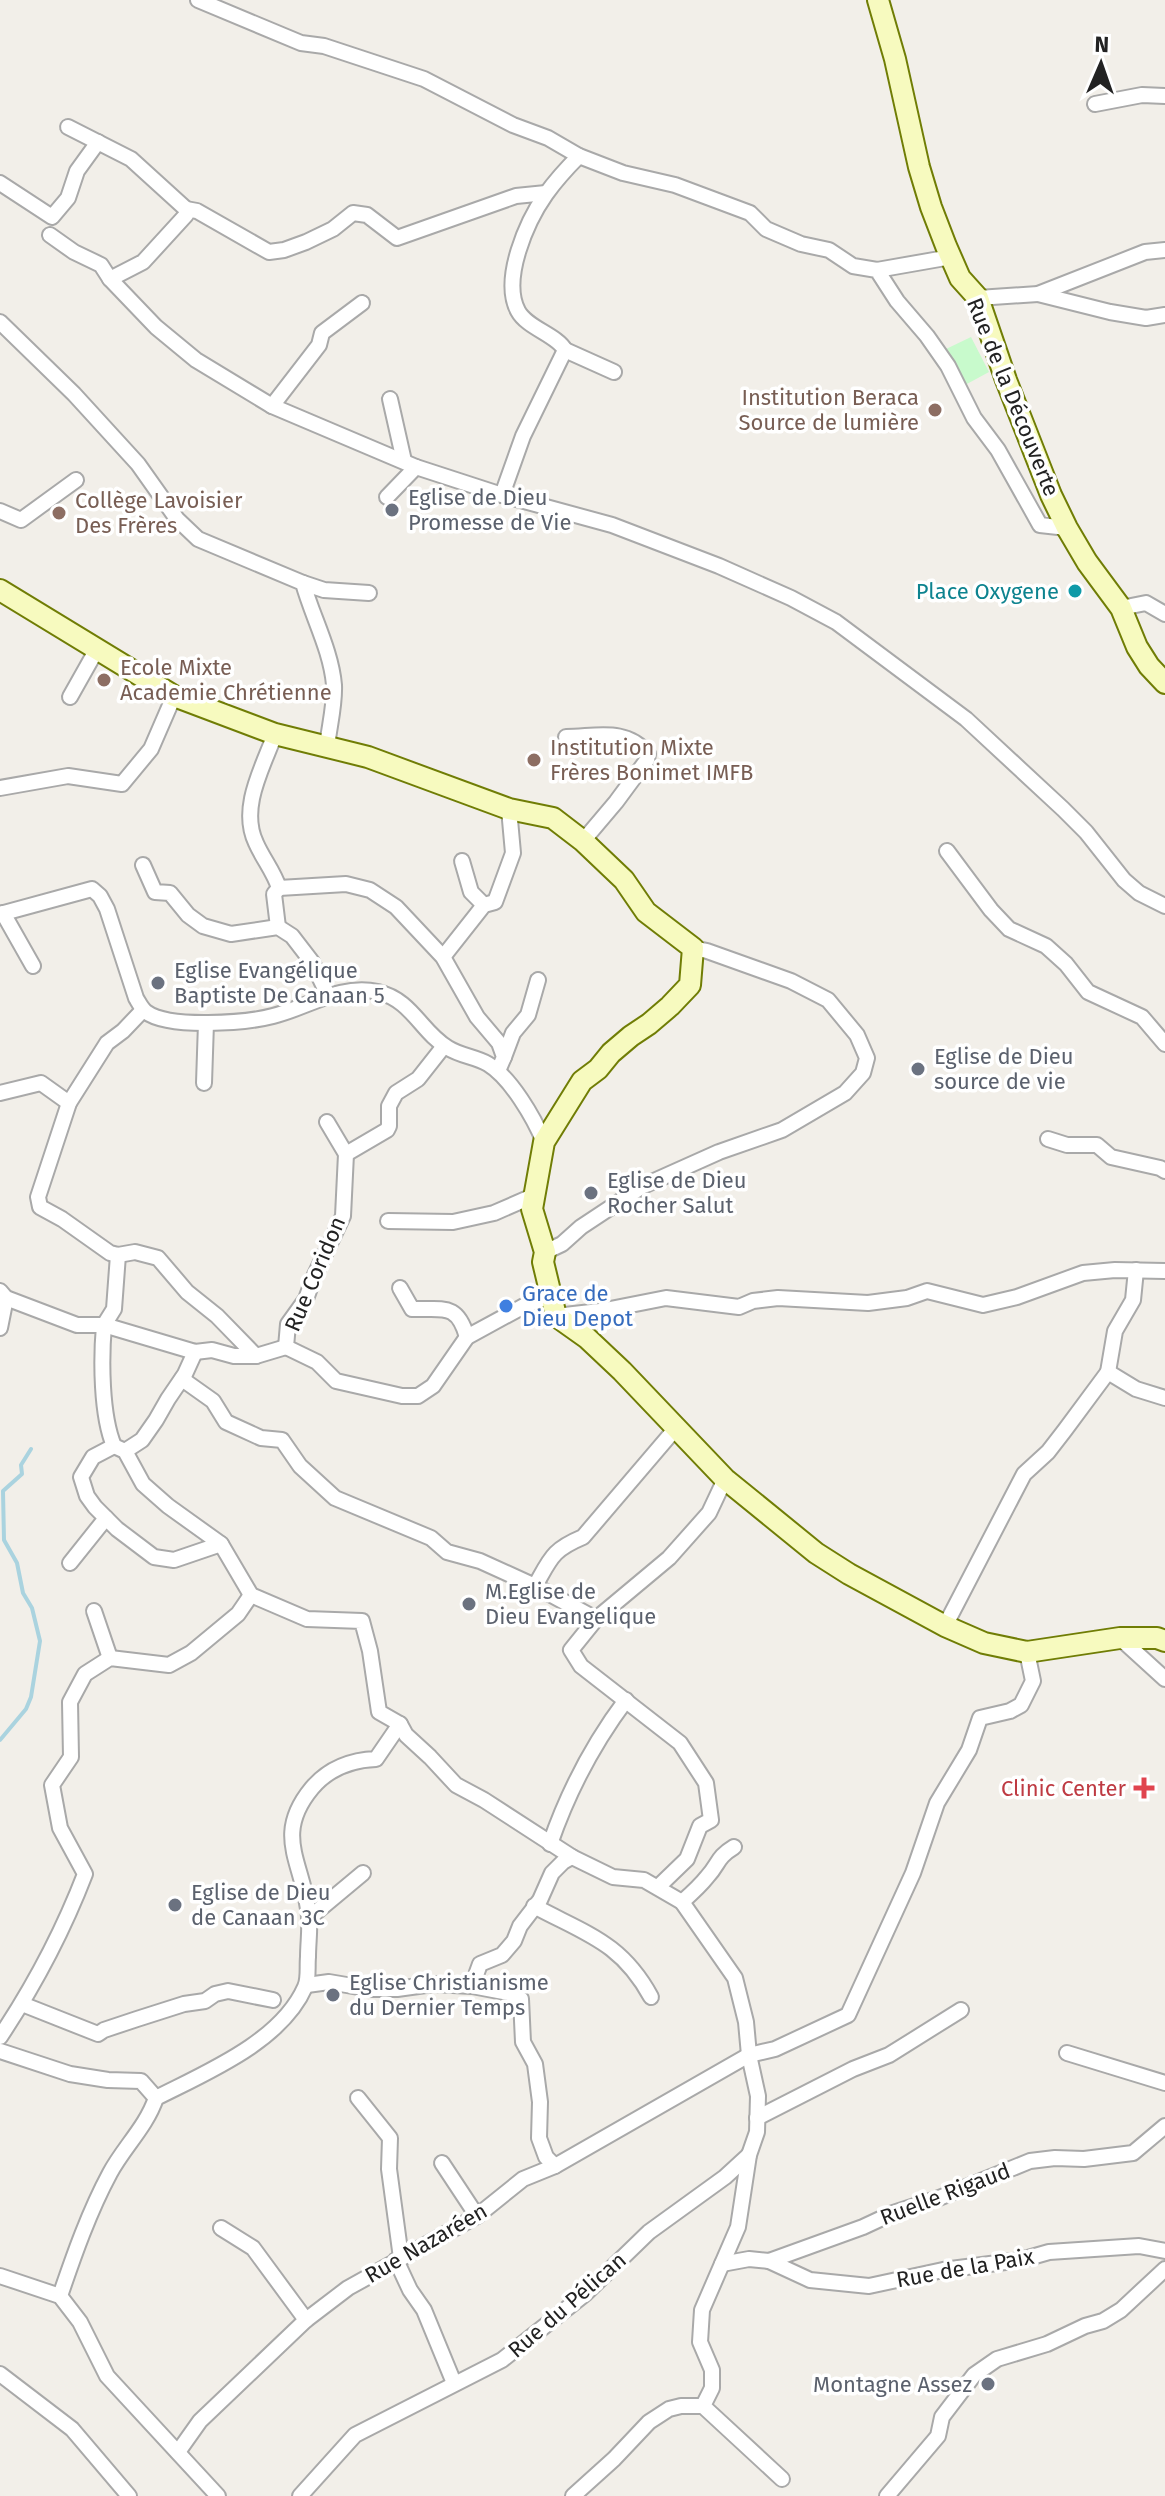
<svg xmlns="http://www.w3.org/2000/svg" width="1165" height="2496" font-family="'Fira Sans',sans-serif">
<rect width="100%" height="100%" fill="#f2efe9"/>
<path fill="#c8facc" d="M 971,337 L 989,372 L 965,385 L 946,349 Z"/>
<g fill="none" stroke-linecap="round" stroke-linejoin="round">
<path stroke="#aad3df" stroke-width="4" d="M 0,1740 L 26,1709 L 31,1697 L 40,1641 L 32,1608 L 23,1593 L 17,1563 L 4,1540 L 3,1491 L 22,1474 L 21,1465 L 31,1449"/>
<defs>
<g id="street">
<path d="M 198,0 L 301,43 L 324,46 L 424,79 L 513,125 L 548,138 L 579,156 L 623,173 L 675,185 L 750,213 L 766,229 L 801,244 L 829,250 L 853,266 L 877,270 L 897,301 L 927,336 L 948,366 L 974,418 L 998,450 L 1040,525 L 1067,528"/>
<path d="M 1095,104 L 1142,95 L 1165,96"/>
<path d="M 68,127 L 131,159 L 186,209"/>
<path d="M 0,183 L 52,217 L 68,198 L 77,171 L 98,142"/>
<path d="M 50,235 L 74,252 L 101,265 L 110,279 L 156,327 L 196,360 L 272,406 L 416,467 L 502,495 L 612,525 L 719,566 L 791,598 L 836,622 L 966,719 L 1063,809 L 1086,832 L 1124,880 L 1139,893 L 1165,906"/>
<path d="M 877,270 L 951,257"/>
<path d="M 110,279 L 143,262 L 186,215 L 186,209 L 197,211 L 269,252 L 284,250 L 306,242 L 333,229 L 353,213 L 367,215 L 397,238 L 516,196 L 546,193"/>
<path d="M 1038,294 L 1110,312 L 1146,318 L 1165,315"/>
<path d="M 978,298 L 1038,294 L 1145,252 L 1165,250"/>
<path d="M 0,322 L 74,394 L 138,464 L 177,519 L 198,539 L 303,583 C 312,616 331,650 334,685 C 335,705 329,727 327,747"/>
<path d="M 565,350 C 557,335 527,328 518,311 C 501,279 527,221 546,194 C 556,180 567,168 579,156"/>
<path d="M 390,399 L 404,461"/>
<path d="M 272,406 L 319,345 L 322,333 L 362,303"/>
<path d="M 502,495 L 523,436 L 565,350 L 614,372"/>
<path d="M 387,497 L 416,467"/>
<path d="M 0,511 L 21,520 L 76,480"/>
<path d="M 303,583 L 324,590 L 369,593"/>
<path d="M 1121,608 L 1146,603 L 1165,614"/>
<path d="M 70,697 L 97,649"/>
<path d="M 275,734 C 263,767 239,808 256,843 C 263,859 274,872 279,888 L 346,884 L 370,890 L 396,907 L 443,957 L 477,1017 L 499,1043 L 504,1057 L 498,1071"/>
<path d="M 566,737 C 596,737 626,727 648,754 L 647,760 L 616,802 L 583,841"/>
<path d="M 0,788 L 68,776 L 122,784 L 151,749 L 174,696"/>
<path d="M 947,851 L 991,910 L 1009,929 L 1046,946 L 1066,964 L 1088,992 L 1142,1017 L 1165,1044"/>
<path d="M 462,861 L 471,892 L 484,905"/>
<path d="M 143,865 L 155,892 L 170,893 L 188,915 L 203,926 L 231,934 L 278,927 L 292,936 L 312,962 L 328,995"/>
<path d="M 3,913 L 33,966"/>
<path d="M 0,914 L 92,889 L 100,896 L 107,909 L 136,998 C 139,1003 142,1009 146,1012 C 169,1029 246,1023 273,1016 C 309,1007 339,984 378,992 C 412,1000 421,1032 448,1048 C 461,1056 476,1057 488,1064 C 511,1078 534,1118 544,1142"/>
<path d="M 278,927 L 274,894 L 279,888"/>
<path d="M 443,957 L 484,905 L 495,902 L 513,853 L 509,809"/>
<path d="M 143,1010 L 123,1031 L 107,1043 L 69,1103 L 38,1197 L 40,1207 L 62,1219 L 110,1253 L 118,1255 L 135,1252 L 158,1258 L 187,1292 L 217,1316 L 256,1356"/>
<path d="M 504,1057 L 513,1033 L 528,1015 L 538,980"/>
<path d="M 204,1083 L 206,1023"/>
<path d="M 0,1093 L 41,1083 L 69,1103"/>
<path d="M 327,1122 L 346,1154 L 343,1216 L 314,1277 L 306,1299 L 288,1324 L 286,1347 L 317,1362 L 336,1381 L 402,1396 L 418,1396 L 433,1386 L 467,1337 L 524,1306 L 549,1296 L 550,1288"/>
<path d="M 1048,1139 L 1067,1145 L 1097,1145 L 1111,1157 L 1160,1168 L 1165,1171"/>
<path d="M 346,1154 L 387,1130 L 389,1126 L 389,1106 L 396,1093 L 418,1079 L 444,1046"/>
<path d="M 388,1221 L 453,1222 L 494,1213 L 533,1196"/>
<path d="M 545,1252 L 562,1244 L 581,1227 L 643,1186 L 719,1152 L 782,1130 L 845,1093 L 863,1073 L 867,1058 L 857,1035 L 828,1000 L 791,981 L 707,951 L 693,948"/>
<path d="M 118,1255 L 114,1309 L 104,1325 L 195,1352 L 212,1350 L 234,1356 L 256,1356 L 286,1347"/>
<path d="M 400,1288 L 412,1309 C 443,1310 457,1302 467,1337"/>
<path d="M 0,1291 L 6,1298 L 77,1325 L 104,1325 C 101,1359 101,1415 114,1446 L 125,1451 L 143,1484 L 168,1506 L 221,1544 L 251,1595 L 307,1619 L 362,1621 L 370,1651 L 379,1712 L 400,1724 L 406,1735 L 430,1757 L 456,1785 L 484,1800 L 572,1857 L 613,1877 L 644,1880 L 682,1902 L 735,1978 L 746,2022 L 749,2055 L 758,2096 L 757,2132 L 749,2155 L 738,2227 L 702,2310 L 700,2342 L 712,2370 L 712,2388 L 703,2406 L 782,2479"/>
<path d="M 556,1316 L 600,1311 L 666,1298 L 739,1307 L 753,1301 L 778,1298 L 868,1303 L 907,1298 L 927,1291 L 983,1305 L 1017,1297 L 1083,1273 L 1115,1270 L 1165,1271"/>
<path d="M 0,1328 L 6,1298"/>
<path d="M 1108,1372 L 1115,1331 L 1133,1300 L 1136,1270"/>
<path d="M 182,1379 L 213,1401 L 226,1422 L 261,1438 L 282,1440 L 300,1466 L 335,1498 L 431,1538 L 447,1552 L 480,1561 L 535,1586 L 596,1619 L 669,1558 L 709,1513 L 725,1479"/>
<path d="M 114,1446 L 93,1457 L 81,1477 L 87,1496 L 95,1507 L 117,1529 L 154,1557 L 174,1560 L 221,1544"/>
<path d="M 125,1451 L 142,1440 L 156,1420 L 168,1399 L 185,1374 L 195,1352"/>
<path d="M 70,1563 L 106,1518"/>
<path d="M 535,1586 C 551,1558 552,1550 583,1537 L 676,1428"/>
<path d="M 94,1611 L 110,1658"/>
<path d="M 596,1619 L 571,1650 L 581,1666 L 680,1743 L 706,1783 L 711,1820 L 700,1826 L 687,1859 L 658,1887"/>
<path d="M 945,1626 L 1024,1474 L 1048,1452 L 1065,1430 L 1108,1372 L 1136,1389 L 1165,1398"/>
<path d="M 1120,1638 L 1165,1679"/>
<path d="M 550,1844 C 568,1792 593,1744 626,1700"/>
<path d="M 682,1902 C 691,1894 700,1886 707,1877 C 720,1863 716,1858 734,1847"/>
<path d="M 534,1906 C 586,1934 621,1942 651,1997"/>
<path d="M 309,1918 L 363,1873"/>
<path d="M 307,1985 L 329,1982 L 370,1989 L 397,1989 L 433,1984 L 472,1986 L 480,1964 L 502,1955 L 514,1941 L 520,1926 L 540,1900 L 552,1873 L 563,1862 L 572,1857"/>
<path d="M 472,1986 L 509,1993 L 521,1999 L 523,2042 L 535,2064 L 540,2102 L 539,2138 L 546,2157 L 555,2166"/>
<path d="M 22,2004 L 98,2034 L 104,2030 L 137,2019 L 184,2004 L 205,2001 L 215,1994 L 228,1991 L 273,2000"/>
<path d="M 0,2037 C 34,1986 63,1931 85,1874 L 60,1828 L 52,1785 L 71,1757 L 70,1702 L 85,1674 L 110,1658 L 169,1665 L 191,1653 L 238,1614 L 251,1595"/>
<path d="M 0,2051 L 70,2074 L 108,2080 L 141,2081 L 156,2098"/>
<path d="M 1067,2053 L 1165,2083"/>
<path d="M 358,2098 L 390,2138 L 389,2169 L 401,2258"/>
<path d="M 757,2118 L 853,2069 L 889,2055 L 961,2010"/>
<path d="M 442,2163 L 477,2216"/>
<path d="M 221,2228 L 253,2248 L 306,2320"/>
<path d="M 396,2260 L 410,2290 L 424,2310 L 454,2383"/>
<path d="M 769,2261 L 810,2280 L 869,2286 L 943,2270 L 1021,2260 L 1049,2252 L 1139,2246 L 1165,2251"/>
<path d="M 722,2264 L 749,2259 L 769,2261 L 863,2227 L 893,2213 L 939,2198 L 1030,2161 L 1055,2158 L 1084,2159 L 1133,2153 L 1165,2126"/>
<path d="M 0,2276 L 60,2296 L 80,2322 L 107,2376 L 218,2496"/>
<path d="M 60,2296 C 74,2255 89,2212 110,2173 C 124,2147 146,2127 156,2098 C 205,2073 281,2042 305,1987 C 309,1979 307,1967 308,1957 C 308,1941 311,1924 308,1909 C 301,1860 274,1834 312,1788 C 329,1768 351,1760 376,1759 L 400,1724"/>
<path d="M 0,2374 L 72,2429 L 129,2496"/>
<path d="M 178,2452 L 200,2421 L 306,2320 L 348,2288 L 477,2216 L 523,2179 L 555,2166 L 749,2055 L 775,2049 L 848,2015 L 913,1873 L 937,1803 L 969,1750 L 980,1718 L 1010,1711 L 1021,1705 L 1033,1681 L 1027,1652"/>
<path d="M 300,2496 L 355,2435 L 502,2360 L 585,2294 L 649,2232 L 725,2177 L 749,2155"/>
<path d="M 573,2496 L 614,2459 L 649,2422 L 669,2409 L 681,2406 L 703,2406"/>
<path d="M 887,2496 L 938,2436 L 942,2417 L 974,2375 L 997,2359 L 1047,2344 L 1085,2326 L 1103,2321 L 1121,2310 L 1165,2269"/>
</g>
<g id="secondary">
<path d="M 878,0 L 895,59 L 919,167 L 931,207 L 946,246 L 960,278 L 978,298 L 1006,380 L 1051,495 L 1067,528 L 1087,562 L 1121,608 L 1137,647 L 1149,666 L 1165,683"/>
<path d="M 0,590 L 174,696 L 275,734 L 368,757 L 509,809 L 553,818 L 583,841 L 624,880 L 646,912 L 693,948 L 690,985 L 670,1006 L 649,1024 L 631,1036 L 611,1053 L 598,1069 L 582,1081 L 544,1142 L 532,1209 L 545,1252 L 543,1262 L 556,1316 L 587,1338 L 622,1371 L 725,1479 L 816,1553 L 849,1574 L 945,1626 L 984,1643 L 1027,1652 L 1120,1638 L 1157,1638 L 1165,1641"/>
</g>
</defs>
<use href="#street" stroke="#a9a9a9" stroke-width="18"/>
<use href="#secondary" stroke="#707d05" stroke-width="24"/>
<use href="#street" stroke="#fff" stroke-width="14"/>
<use href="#secondary" stroke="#f7fabf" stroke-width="20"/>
</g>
<g fill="#8d6e63" stroke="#fff" stroke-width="3">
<circle cx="935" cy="410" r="8"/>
<circle cx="59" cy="513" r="8"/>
<circle cx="104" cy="680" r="8"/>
<circle cx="534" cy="760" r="8"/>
</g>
<g fill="#6b7280" stroke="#fff" stroke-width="3">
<circle cx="392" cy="510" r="8"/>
<circle cx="158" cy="983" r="8"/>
<circle cx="918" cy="1069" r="8"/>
<circle cx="591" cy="1193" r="8"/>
<circle cx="469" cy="1604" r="8"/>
<circle cx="175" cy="1905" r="8"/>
<circle cx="333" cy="1995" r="8"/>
<circle cx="988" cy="2384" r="8"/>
</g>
<circle fill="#0f9aa8" stroke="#fff" stroke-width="3" cx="1075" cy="591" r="8"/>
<circle fill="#3f7fe0" stroke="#fff" stroke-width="3" cx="506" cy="1306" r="8"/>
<path fill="#e0444e" stroke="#fff" stroke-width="3" d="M1140 1776h8v8h8v8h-8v8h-8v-8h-8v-8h8z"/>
<g text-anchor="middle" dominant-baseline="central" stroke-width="7" stroke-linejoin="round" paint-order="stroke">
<g font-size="22" fill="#785e54" stroke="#fff" text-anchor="start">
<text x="919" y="397" text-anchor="end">Institution Beraca<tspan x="919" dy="25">Source de lumière</tspan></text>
<text x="75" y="500">Collège Lavoisier<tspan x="75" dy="25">Des Frères</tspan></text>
<text x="120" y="667">Ecole Mixte<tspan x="120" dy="25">Academie Chrétienne</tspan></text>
<text x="550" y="747">Institution Mixte<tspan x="550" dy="25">Frères Bonimet IMFB</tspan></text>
</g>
<g font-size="22" fill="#222" stroke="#fff">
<text transform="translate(1013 397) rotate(68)">Rue de la Découverte</text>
<text transform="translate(315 1274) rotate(-67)">Rue Coridon</text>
<text transform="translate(945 2194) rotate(-21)">Ruelle Rigaud</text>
<text transform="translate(426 2243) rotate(-30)">Rue Nazaréen</text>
<text transform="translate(965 2268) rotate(-10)">Rue de la Paix</text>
<text transform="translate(567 2305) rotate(-41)">Rue du Pélican</text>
</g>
<g font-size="22" fill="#5b616d" stroke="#fff" text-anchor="start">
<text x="408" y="497">Eglise de Dieu<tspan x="408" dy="25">Promesse de Vie</tspan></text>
<text x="174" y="970">Eglise Evangélique<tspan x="174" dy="25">Baptiste De Canaan 5</tspan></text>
<text x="934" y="1056">Eglise de Dieu<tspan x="934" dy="25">source de vie</tspan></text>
<text x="607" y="1180">Eglise de Dieu<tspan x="607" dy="25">Rocher Salut</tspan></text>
<text x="485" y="1591">M.Eglise de<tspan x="485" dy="25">Dieu Evangelique</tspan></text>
<text x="191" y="1892">Eglise de Dieu<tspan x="191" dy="25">de Canaan 3C</tspan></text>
<text x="349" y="1982">Eglise Christianisme<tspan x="349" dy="25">du Dernier Temps</tspan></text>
<text x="972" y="2384" text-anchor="end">Montagne Assez</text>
</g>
<g font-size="22" fill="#0d838f" stroke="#fff" text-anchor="end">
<text x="1059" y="591">Place Oxygene</text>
</g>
<g font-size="22" fill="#366cbe" stroke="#fff" text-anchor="start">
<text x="522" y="1293">Grace de<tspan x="522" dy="25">Dieu Depot</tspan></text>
</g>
<g font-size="22" fill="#be3a42" stroke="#fff" text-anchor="end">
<text x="1126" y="1788">Clinic Center</text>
</g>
</g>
<g transform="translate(1101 64) rotate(2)" stroke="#ffffff" stroke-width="6" paint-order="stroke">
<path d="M0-6L14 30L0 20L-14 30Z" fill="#222222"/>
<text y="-12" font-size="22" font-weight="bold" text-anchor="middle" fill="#222222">N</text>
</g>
</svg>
